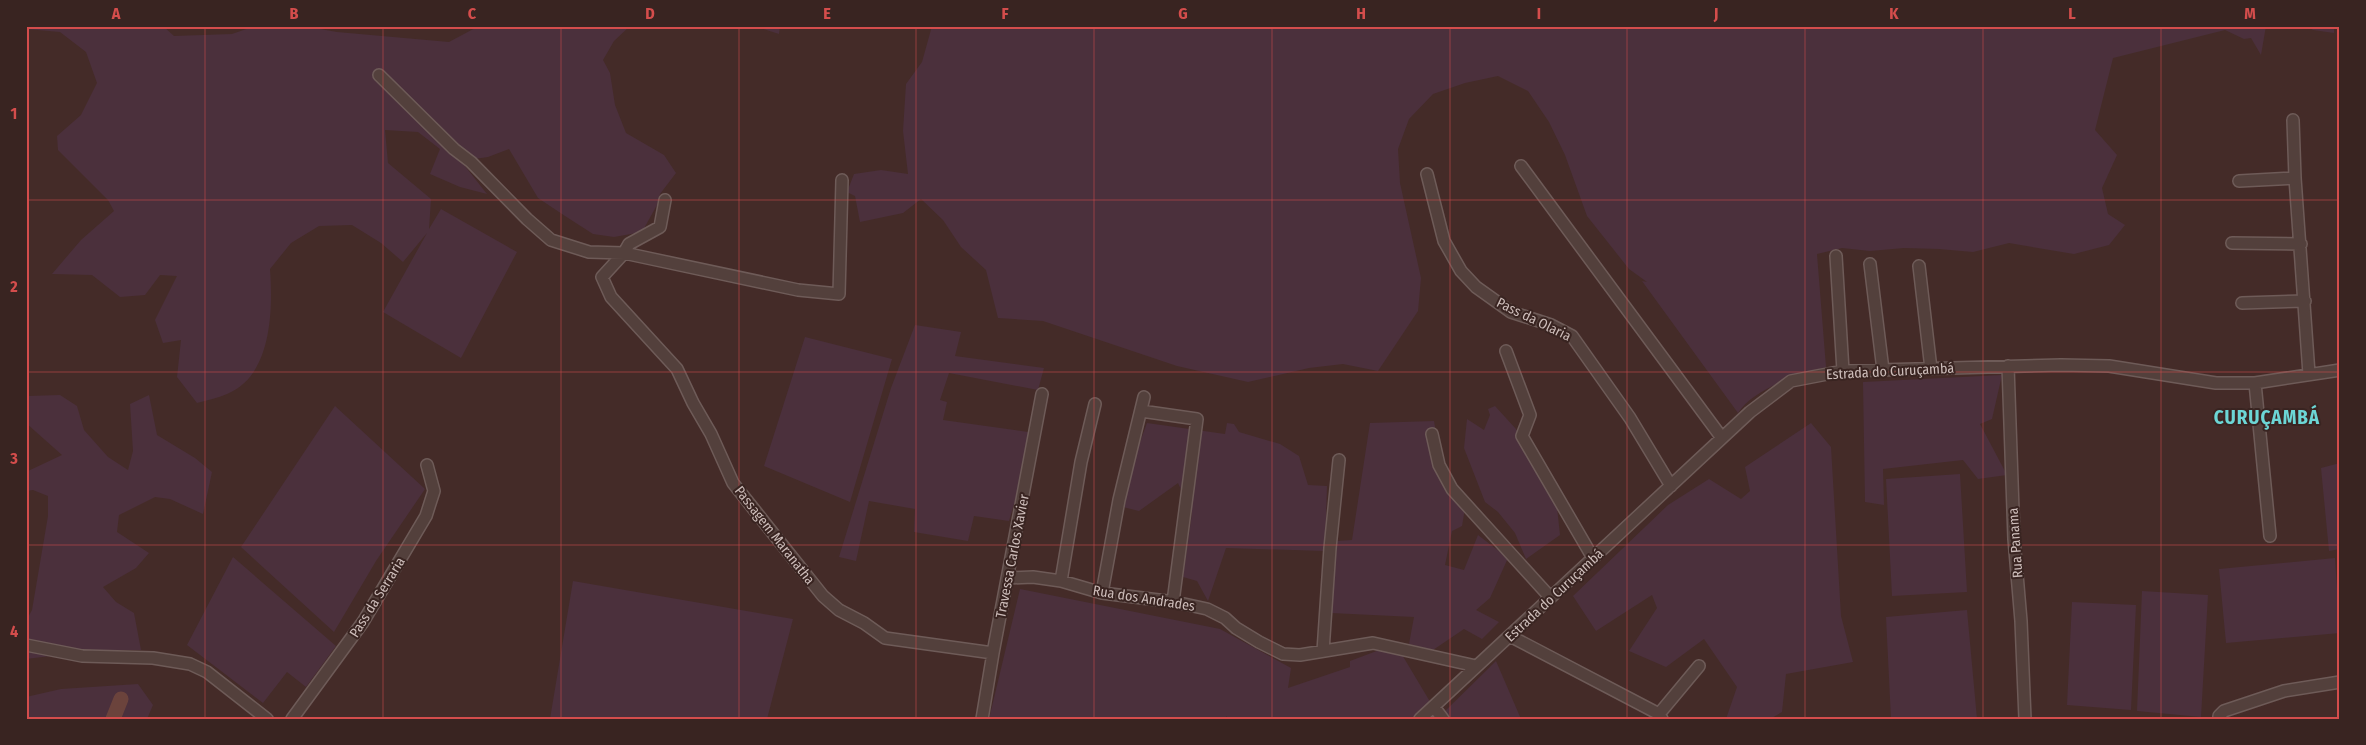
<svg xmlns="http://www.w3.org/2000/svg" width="2366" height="745" font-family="'Fira Sans Condensed',sans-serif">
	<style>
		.green { fill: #4b303c }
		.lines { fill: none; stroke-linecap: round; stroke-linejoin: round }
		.river { stroke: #6b433c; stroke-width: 15 }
		.minor-casing { stroke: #6e5b58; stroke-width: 14 }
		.minor { stroke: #53403c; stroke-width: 11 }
		.grid { fill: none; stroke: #d44d4c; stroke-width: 1; stroke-opacity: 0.55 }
		.labels { text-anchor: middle; stroke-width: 4; stroke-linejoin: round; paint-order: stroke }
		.street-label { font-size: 14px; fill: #cdbdba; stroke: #392421 }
		.district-label { font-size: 19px; font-weight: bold; letter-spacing: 1px; fill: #6cd6d5; stroke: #392421 }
		.neatline { fill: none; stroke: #d44d4c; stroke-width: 2 }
		.grid-label { font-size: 16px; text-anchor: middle; font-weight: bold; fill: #d44d4c }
	</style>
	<rect width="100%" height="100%" fill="#442b28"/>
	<path class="green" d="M26 26H163L174 36 232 34 255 26H303L337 32 449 42 479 26H630L614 41 603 60 610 73 615 105 626 133 664 155 676 173 660 194 657 205 642 232 614 237 593 234 565 216 538 198 509 149 488 157 461 161 487 194 460 187 430 174 440 149 418 132 385 130 388 163 431 199 429 229 441 209 517 252 461 358 383 312 427 233 403 262 381 243 352 225 319 226 291 243 270 269C273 310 272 376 227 394 218 398 207 400 197 403L177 377 181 340 163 343 155 320 177 276 160 275 145 295 120 297 92 275 52 274 81 240 114 211 108 200 58 150 57 136 81 115 97 83 86 52 60 32 26 29Z
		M754 26H780L779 34Z
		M932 26H2266L2261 55 2251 38 2244 39 2225 30 2113 58 2095 130 2117 155 2102 188 2108 214 2125 225 2109 245 2074 254 2009 243 1973 252 1939 249 1904 248 1870 251 1842 248 1817 254 1826 367C1799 374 1753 389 1738 413L1642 281 1647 282 1629 269 1587 216 1565 155 1549 122 1528 91 1498 76 1465 83 1433 94 1409 119 1398 149 1400 183 1421 278 1418 311 1378 371 1343 364 1309 368 1248 382 1177 366 1043 321 998 318 986 270 961 247 943 220 921 199 903 213 860 222 855 196 847 192 854 174 881 170 908 174 903 131 906 84 922 62Z
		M2306 26H2334V33L2313 30Z
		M915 325 961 332 955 356 1044 368 1038 390 949 373 940 400 947 402 943 420 1035 433 1009 521 974 516 968 541 914 532 915 509 869 501 856 561 839 557 891 388Z
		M805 337 892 359 850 502 764 466Z
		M2002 375 1992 419 1980 424 2007 475 1978 479 1963 460 1883 469 1884 505 1865 502 1863 382Z
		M60 395 77 406 84 430 108 457 128 470 133 451 130 404 149 395 157 435 195 458 212 472 203 514 170 499 155 497 119 515 117 532 149 553 136 568 103 587 116 602 134 613 141 650H100L26 659V621L32 610 48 516V496L33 490 26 491 28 471 62 455 26 423 28 396Z
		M335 406 425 489 376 561 334 632 241 547Z
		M1495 406 1516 429 1557 507 1560 535 1526 559 1515 533 1498 512 1485 502 1464 448 1467 419 1484 430 1490 415 1488 409Z
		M1434 421 1446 492 1465 508 1462 526 1452 531 1445 565 1464 570 1478 535 1508 558 1490 598 1476 610 1499 622 1482 639 1464 629 1433 650 1409 644 1414 617 1331 613 1337 541 1352 540 1370 423Z
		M1147 423 1225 434 1227 423 1234 424 1239 432 1280 444 1299 456 1308 485 1327 486 1325 551 1226 548 1208 601 1197 581 1183 577 1192 513 1178 483 1139 511 1123 507 1136 453Z
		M1811 423 1831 447 1841 616 1853 662 1786 674 1782 712 1770 719H1726L1737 687 1704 639 1666 667 1629 651 1657 608 1652 595 1596 631 1573 596 1668 505 1709 479 1741 499 1750 491 1745 467Z
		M2340 463V549L2329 551 2321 468Z
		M1960 474 1967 592 1892 596 1886 479Z
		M233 557 336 646 306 687 287 672 263 703 187 645Z
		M2335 558 2340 633 2226 643 2219 569Z
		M573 581 793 619 767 719H550Z
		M1020 589 1220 629 1291 668 1288 688 1350 667V661L1382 649 1401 653 1432 705 1416 719H1228L1226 716V719H989Z
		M2142 591 2208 595 2201 717 2137 711Z
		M2072 602 2136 605 2131 710 2067 705Z
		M1967 610 1977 719H1891L1886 617Z
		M1496 661 1521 719H1437Z
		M138 684 153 705 147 719H26V697L61 689Z"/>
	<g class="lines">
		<path class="river" d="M113 719 121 699"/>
		<g class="minor-casing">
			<path id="minor" d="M379 75 454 149 471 162 527 219 551 240 589 252 624 253 629 244 660 227 665 200
				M2293 120 2295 178 2309 374
				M1521 166 1722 438
				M1427 174 1444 241 1461 271 1476 287 1511 312 1551 325 1572 336 1630 418 1671 486
				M842 180 839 294 798 290 624 253 602 277 611 297 677 369 693 403 711 434 733 483 823 596 839 610 864 623 885 638 993 653
				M2239 181 2295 178
				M2232 243 2301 244
				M1836 256 1843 371
				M1870 264 1883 370
				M1919 266 1931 369
				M2242 303 2305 301
				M1506 351 1530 415 1522 436 1593 558
				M2008 366 2014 539 2021 621 2025 719
				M2255 383 2270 536
				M1141 411 1197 419 1173 602
				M1432 434 1439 465 1452 489 1550 597
				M1007 578 1033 577 1061 581 1102 593 1175 602 1207 609 1225 618 1236 628 1259 642 1283 654 1300 655 1373 643 1476 666
				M1061 581 1081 462 1095 404
				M1102 593 1119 500 1144 397
				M1510 636 1659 714 1662 719
				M26 645 82 656 153 658 190 664 207 672 267 719
				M1323 651 1330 548 1339 460
				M1434 707 1443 719
				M1659 714 1699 666
				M292 719 363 622 426 516 434 491 427 465
				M982 719 993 653 1042 394
				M1420 719 1750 412 1791 381 1843 371 2061 365 2109 366 2216 383H2255L2340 370
				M2219 719V716L2224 711 2284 691 2340 682"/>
		</g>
		<use href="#minor" class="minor"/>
	</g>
	<path class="grid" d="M205 26V719M383 26V719M561 26V719M739 26V719M916 26V719M1094 26V719M1272 26V719M1450 26V719M1627 26V719M1805 26V719M1983 26V719M2161 26V719M26 200H2340M26 372H2340M26 545H2340"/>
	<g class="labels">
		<g class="street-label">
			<text transform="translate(1534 319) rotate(26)" y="5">Pass da Olaria</text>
			<text transform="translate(1890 371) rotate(-3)" y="5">Estrada do Curuçambá</text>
			<text transform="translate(775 535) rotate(52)" y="5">Passagem Maranatha</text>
			<text transform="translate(2015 543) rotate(-94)" y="5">Rua Panama</text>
			<text transform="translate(1012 556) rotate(-79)" y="5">Travessa Carlos Xavier</text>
			<text transform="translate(1554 595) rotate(-43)" y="5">Estrada do Curuçambá</text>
			<text transform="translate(377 597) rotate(-58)" y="5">Pass da Serraria</text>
			<text transform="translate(1144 598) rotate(9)" y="5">Rua dos Andrades</text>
		</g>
		<g class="district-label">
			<text x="2267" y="424">CURUÇAMBÁ</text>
		</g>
	</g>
	<rect width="2366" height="745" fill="none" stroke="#392421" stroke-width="55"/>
	<rect x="28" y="28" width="2310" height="690" class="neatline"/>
	<g class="grid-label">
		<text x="116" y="19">A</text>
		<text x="294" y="19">B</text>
		<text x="472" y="19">C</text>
		<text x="650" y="19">D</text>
		<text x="827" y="19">E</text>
		<text x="1005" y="19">F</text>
		<text x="1183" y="19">G</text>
		<text x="1361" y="19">H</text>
		<text x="1539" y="19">I</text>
		<text x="1716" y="19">J</text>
		<text x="1894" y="19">K</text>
		<text x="2072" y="19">L</text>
		<text x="2250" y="19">M</text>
		<text x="14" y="119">1</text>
		<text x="14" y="292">2</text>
		<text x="14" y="464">3</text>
		<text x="14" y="637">4</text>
	</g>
</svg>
